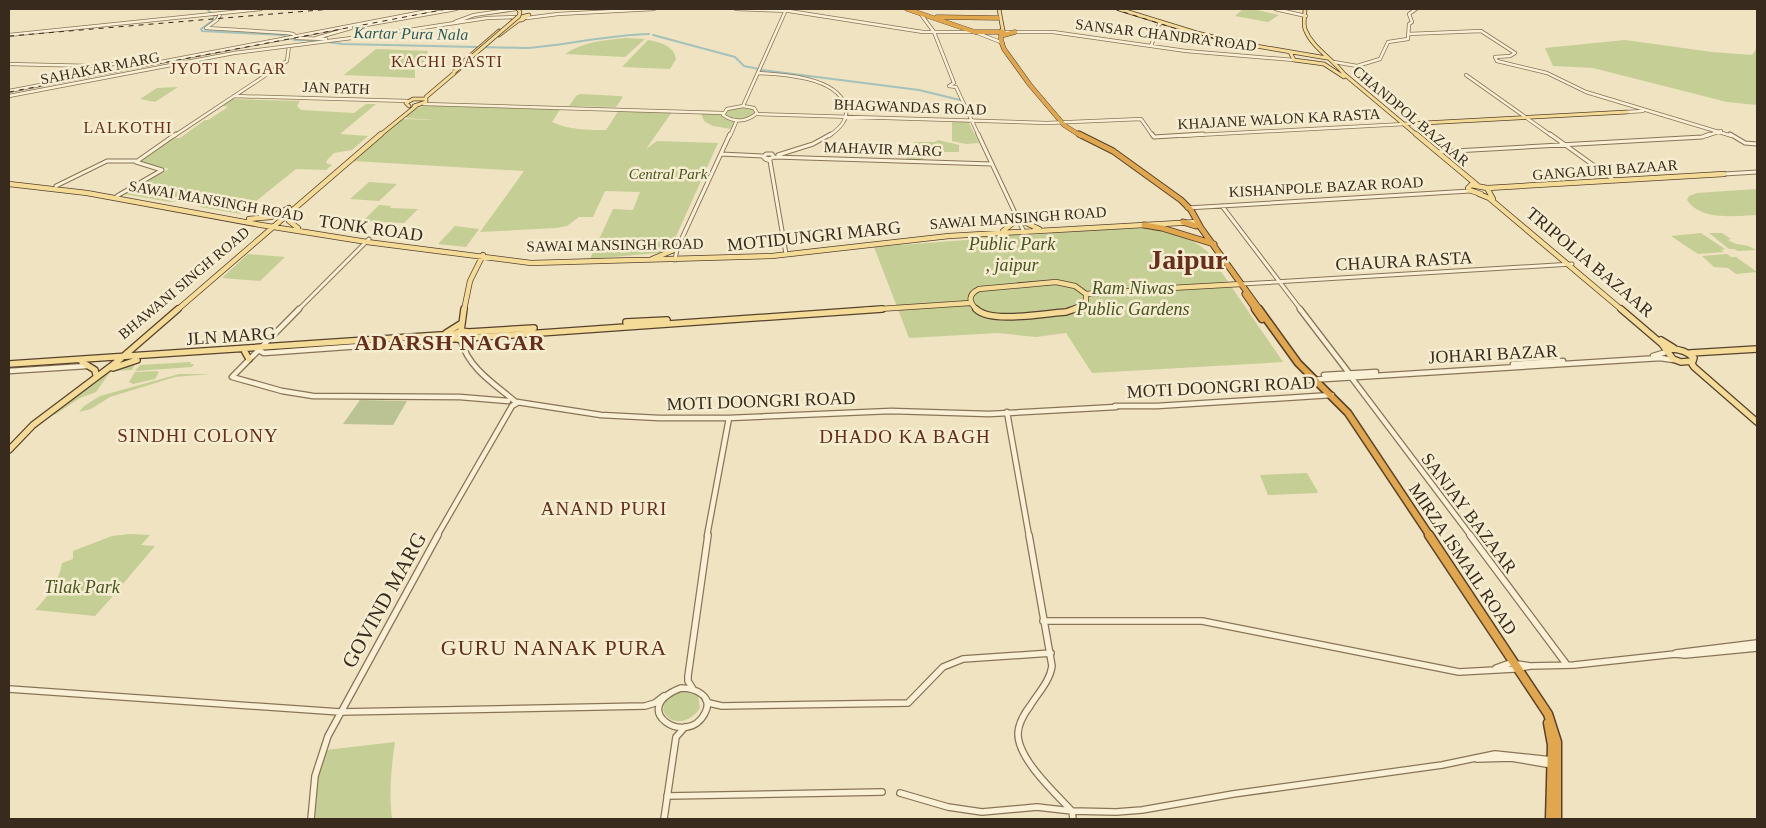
<svg xmlns="http://www.w3.org/2000/svg" width="1766" height="828" font-family="Georgia,serif">
	<style>
		.green { fill: #c5ce95 }
		.cemetery { fill: #bbc294 }
		.lines { fill: none; stroke-linecap: round; stroke-linejoin: round }
		.canal { stroke: #a4c1ba; stroke-width: 2 }
		.minor-far3-casing { stroke: #897458; stroke-width: 4 }
		.minor-far2-casing { stroke: #897458; stroke-width: 5 }
		.minor-far1-casing { stroke: #897458; stroke-width: 7 }
		.minor-casing { stroke: #897458; stroke-width: 8 }
		.major-far2-casing { stroke: #57422d; stroke-width: 4.5 }
		.major-far1-casing { stroke: #57422d; stroke-width: 6 }
		.major-casing { stroke: #57422d; stroke-width: 8 }
		.highway-far3-casing { stroke: #57422d; stroke-width: 5 }
		.highway-far2-casing { stroke: #57422d; stroke-width: 7 }
		.highway-far1-casing { stroke: #57422d; stroke-width: 9 }
		.highway-casing { stroke: #57422d; stroke-width: 11 }
		.minor-far3 { stroke: #faf0d5; stroke-width: 2.5 }
		.minor-far2 { stroke: #faf0d5; stroke-width: 3 }
		.minor-far1 { stroke: #faf0d5; stroke-width: 4.5 }
		.minor { stroke: #faf0d5; stroke-width: 5.5 }
		.major-far2 { stroke: #f4db97; stroke-width: 3 }
		.major-far1 { stroke: #f4db97; stroke-width: 4.5 }
		.major { stroke: #f4db97; stroke-width: 5.5 }
		.highway-far3 { stroke: #e1a74f; stroke-width: 4 }
		.highway-far2 { stroke: #e1a74f; stroke-width: 5 }
		.highway-far1 { stroke: #e1a74f; stroke-width: 6 }
		.highway { stroke: #e1a74f; stroke-width: 8 }
		.rail { stroke: #382b1d; stroke-width: 1; stroke-dasharray: 5 5; stroke-linecap: butt }
		.major-bridge-casing { stroke: #57422d; stroke-width: 4.5; stroke-linecap: butt }
		.major-bridge { stroke: #f4db97; stroke-width: 3 }
		.labels { text-anchor: middle; stroke-width: 5; stroke-linejoin: round; paint-order: stroke }
		.far-street-label { font-size: 15px; fill: #382b1d; stroke: #f6edd1 }
		.far-park-label { font-size: 15px; font-style: italic; fill: #475523; stroke: #f6edd1 }
		.far-water-label { font-size: 16px; font-style: italic; fill: #2c5958; stroke: #f6edd1 }
		.far-neighbourhood-label { font-size: 16px; letter-spacing: 1px; fill: #662e1b; stroke: #f6edd1 }
		.street-label { font-size: 18px; fill: #382b1d; stroke: #f6edd1 }
		.park-label { font-size: 18px; font-style: italic; fill: #475523; stroke: #f6edd1 }
		.neighbourhood-label { font-size: 19px; letter-spacing: 1px; fill: #662e1b; stroke: #f6edd1 }
		.near-street-label { font-size: 21px; fill: #382b1d; stroke: #f6edd1 }
		.district-label { font-size: 22px; font-weight: bold; letter-spacing: 1px; fill: #662e1b; stroke: #f6edd1 }
		.near-neighbourhood-label { font-size: 22px; letter-spacing: 1px; fill: #662e1b; stroke: #f6edd1 }
		.town-label { font-size: 28px; font-weight: bold; fill: #662e1b; stroke: #f6edd1 }
	</style>
	<rect width="100%" height="100%" fill="#efe3c1"/>
	<path class="green" d="M1243 9H1252L1279 15 1268 22 1235 16Z
		M626 38 645 39 625 57 565 54C582 42 605 40 626 38Z
		M648 40C660 42 674 46 676 59L670 69 622 67Z
		M1625 40 1712 52 1752 55 1757 48V105L1727 102 1593 68 1553 66 1545 48Z
		M376 49 428 51 425 62 415 64V78L344 75Z
		M178 87 155 102 140 99 157 88Z
		M580 94 620 96 623 97 616 107 569 106 576 96Z
		M232 99 300 101 297 106 301 110 354 113 366 104H376L340 134 368 136 352 150 334 153 327 160 326 163 332 165 326 170 296 169 240 214 200 207 203 204 199 201 183 200 170 202 124 194 169 169 141 162V159L174 138H180L205 120H208L228 107 223 106Z
		M431 104 561 108 552 122C570 130 587 130 606 130L619 110 672 112 646 149 657 141 718 143 669 252 590 259 613 209 633 210 640 192 605 191 593 217H579L567 226 556 228 480 232 524 171 353 161 400 120 406 119 434 120 407 118 406 116 414 109Z
		M742 107 753 109 755 114C745 119 734 123 725 115L729 109Z
		M701 113 720 114 725 118 735 121 731 129 713 126 704 121Z
		M952 120 968 121 979 143 966 144 952 141Z
		M938 140 959 145V152H927L936 153V155L924 154 923 160H907V152H914V142H935Z
		M369 182 397 184 379 201 350 199Z
		M1757 189V215C1736 216 1701 221 1687 200L1689 196 1697 193Z
		M379 205 391 206 390 208 418 209 404 223 363 221Z
		M455 226 479 229 466 247 438 244Z
		M1141 226C1165 231 1188 235 1207 251L1283 362 1092 373 1066 333 1036 337 998 333 909 338 874 247 979 239 978 236 1029 233 1030 235Z
		M1701 233 1725 249 1721 250 1724 252 1698 254 1671 236Z
		M1709 233H1722L1731 239 1728 240C1738 247 1744 242 1756 250L1738 251 1734 249H1729Z
		M248 254 285 257 260 281 222 278Z
		M1727 254 1731 257H1736L1757 272 1736 274 1728 268 1714 267 1702 256Z
		M191 362 190 364H194L192 367 135 371 140 365Z
		M135 364 132 370 111 371 96 392 80 398 56 414 51 416 104 374 113 369Z
		M157 371 159 372 155 379 133 384 129 382 135 372Z
		M179 374H210L175 377 110 397 91 409 79 412 84 406 100 396Z
		M1307 473 1318 492 1317 493 1268 495 1260 475Z
		M130 534 150 535 141 545 155 546 122 585 117 584 106 596H113L95 616 35 610C48 596 59 582 62 563L73 559V551L112 536Z
		M679 691H686L698 696 700 708C692 722 670 728 663 710L666 698Z
		M395 742C391 768 389 793 392 819H315L319 762 326 750Z"/>
	<path class="cemetery" d="M360 400 407 401 393 425 343 424Z"/>
	<g class="lines">
		<path class="canal" d="M207 9 214 16 212 21 201 29 202 31 282 35 295 40H315L342 44 526 48C567 45 607 35 649 34
			M653 35 735 57 744 66 759 69
			M762 70 919 90 960 100"/>
		<g class="minor-far3-casing">
			<path id="minor-far3" d="M736 9 789 11 923 32H975L1003 43
				M1275 9 1306 16
				M221 13 217 20 206 28 287 33 293 34 297 38 326 39
				M920 13 934 32 954 83
				M527 18 558 14 654 9
				M455 22 474 15 516 9
				M366 25 456 9
				M1004 32H1053L1186 51 1294 60
				M1408 34 1481 31 1515 53 1510 56 1495 57 1497 61 1547 73 1586 92 1732 136
				M9 35 261 9
				M316 38 351 28
				M1151 46 1159 24 1162 23
				M1334 62 1357 66 1380 59 1388 42 1408 39 1409 24 1412 22 1409 14 1416 9
				M9 64 93 66 124 63 134 66
				M758 73C782 74 836 77 845 105 850 119 840 128 829 136
				M1466 75 1552 136
				M954 83 949 86 956 87
				M956 87 979 136
				M9 91 438 9
				M9 96 234 53 383 34 487 18 515 17
				M234 96 408 101
				M424 104 723 113
				M743 106 785 12
				M743 106 754 108 757 113C747 122 734 123 723 115L727 109Z
				M1627 112 1643 111
				M757 114 1047 123 1141 119 1153 136
				M174 136 287 61 289 46
				M730 136 737 120
				M1179 136 1405 124
				M1706 136 1721 131"/>
		</g>
		<g class="minor-far2-casing">
			<path id="minor-far2" d="M978 134 1024 232
				M1152 134 1154 137 1203 134
				M1550 134 1614 180
				M1730 134 1745 143 1757 144
				M1437 152 1702 137 1710 134
				M721 154 763 156
				M766 154H772L774 157 769 159 763 157Z
				M778 155 813 144 831 134
				M774 157 992 164
				M765 159 770 161 786 254
				M1724 174 1757 172
				M56 186 107 161H136
				M117 196 162 170 136 162 176 134
				M1222 206 1301 310
				M1187 208 1470 191
				M675 260 677 249 730 134
				M1242 284 1572 264
				M298 310 369 239"/>
		</g>
		<g class="minor-far1-casing">
			<path id="minor-far1" d="M299 309 232 377 282 391 313 396 460 397 508 401
				M1300 309 1349 373
				M260 351 264 353 443 340
				M1653 356 1666 352
				M1513 364 1563 361
				M9 371 87 366
				M1324 375 1376 372
				M1351 377 1471 536
				M1309 380 1660 358 1674 360
				M517 402 601 415 659 418H729L891 411 989 414 1116 407
				M1115 406H1157L1332 395
				M1007 412 1029 536
				M437 536 512 406 517 403C496 385 469 369 461 341
				M707 536 729 418"/>
		</g>
		<g class="minor-casing">
			<path id="minor" d="M1029 535 1052 666C1050 681 1038 693 1030 706 1024 714 1018 724 1018 734 1018 759 1055 793 1072 811L1073 819
				M1470 535 1567 665
				M1043 621H1202L1459 672 1514 669 1530 666
				M1676 653 1757 643
				M1496 668 1510 663 1530 666 1574 665 1675 654 1685 655 1757 648
				M681 688C695 688 714 696 705 713 687 749 626 709 681 688Z
				M9 689 340 712 645 706 655 703 664 696
				M693 689 688 681V676L708 535
				M706 700 709 703 722 706 908 703 943 667 963 659 1051 653
				M1477 759 1511 758 1552 765
				M900 793 948 807 982 812 1037 807 1072 811 1116 812 1142 810 1233 794 1442 765 1495 754 1552 760
				M667 796 882 792
				M311 819 315 776 328 736 438 535
				M664 819 676 737 685 727"/>
		</g>
		<g class="major-far2-casing">
			<path id="major-far2" d="M999 9 1003 31
				M1119 9 1197 33 1250 45 1327 58
				M1305 9C1305 15 1303 24 1305 29 1312 48 1332 58 1344 74L1418 136
				M529 15 522 20 513 19Z
				M499 35 519 20
				M1290 52 1294 60 1324 64 1344 77
				M455 69 499 31
				M409 106 406 103 413 99H425
				M414 106 426 102V97L459 69
				M1405 124 1627 112
				M379 136 416 106"/>
		</g>
		<g class="major-far1-casing">
			<path id="major-far1" d="M1416 134 1477 185
				M9 184 87 193 261 225 367 242 531 263 772 256 949 236 1197 222
				M1471 185 1487 188 1493 199
				M1471 185 1468 188 1469 190 1481 194
				M1488 188 1724 174
				M1479 194 1489 198 1622 310
				M292 213 289 221 298 228
				M249 219 271 217 289 208
				M1003 231 1018 219 1039 229
				M652 259 674 250
				M1146 287 1154 290 1150 293 1143 290Z
				M1153 289 1242 284
				M1086 294 1143 290
				M177 310 381 134
				M464 310 470 281 483 255
				M864 310 970 303
				M977 310C969 302 967 295 979 289L1056 282 1075 286 1086 294V303L1071 310"/>
		</g>
		<g class="major-casing">
			<path id="major" d="M976 309C991 324 1046 313 1066 312L1075 309
				M1621 309 1662 344 1673 359 1681 362 1693 361
				M626 322 667 320
				M461 331 464 309
				M461 331 469 332 470 337 462 340 453 338 455 334Z
				M469 332 534 328
				M446 333 462 323
				M468 338 882 309
				M441 339H454
				M1661 340 1674 348
				M1670 349C1680 349 1687 351 1694 358L1692 364 1694 367 1757 422
				M245 352 249 359
				M1690 353 1757 349
				M82 362 95 370 96 375
				M9 364 455 334
				M113 368 137 360
				M9 450 33 425 118 361 178 309"/>
		</g>
		<g class="highway-far3-casing">
			<path id="highway-far3" d="M907 9 975 32H1004
				M937 17 998 18
				M1001 31V41L1004 49 1030 85 1064 125 1081 136
				M1004 35 1015 32"/>
		</g>
		<g class="highway-far2-casing">
			<path id="highway-far2" d="M1079 134 1113 151 1181 200 1191 210 1201 228 1260 310
				M1183 222 1196 226
				M1144 225 1162 228 1214 244
				M1245 294 1256 310"/>
		</g>
		<g class="highway-far1-casing">
			<path id="highway-far1" d="M1255 309 1262 319
				M1259 309 1298 363 1348 413 1430 536"/>
		</g>
		<g class="highway-casing">
			<path id="highway" d="M1429 535 1548 714 1557 742V819
				M1548 723 1552 745 1550 819"/>
		</g>
		<use href="#minor-far3" class="minor-far3"/>
		<use href="#minor-far2" class="minor-far2"/>
		<use href="#minor-far1" class="minor-far1"/>
		<use href="#minor" class="minor"/>
		<use href="#major-far2" class="major-far2"/>
		<use href="#major-far1" class="major-far1"/>
		<use href="#major" class="major"/>
		<use href="#highway-far3" class="highway-far3"/>
		<use href="#highway-far2" class="highway-far2"/>
		<use href="#highway-far1" class="highway-far1"/>
		<use href="#highway" class="highway"/>
		<path class="rail" d="M1114 9 1183 31 1235 43
			M9 36 332 9
			M9 92 447 9"/>
		<g class="major-bridge-casing">
			<path id="major-bridge" d="M454 72 519 16 520 12 518 9"/>
		</g>
		<use href="#major-bridge" class="major-bridge"/>
	</g>
	<g class="labels">
		<g class="far-street-label">
			<text transform="translate(1166 35) rotate(7)" y="5">SANSAR CHANDRA ROAD</text>
			<text transform="translate(100 68) rotate(-11)" y="5">SAHAKAR MARG</text>
			<text transform="translate(336 88) rotate(2)" y="5">JAN PATH</text>
			<text transform="translate(910 107) rotate(2)" y="5">BHAGWANDAS ROAD</text>
			<text transform="translate(1411 116) rotate(40)" y="5">CHANDPOL BAZAAR</text>
			<text transform="translate(1279 119) rotate(-3)" y="5">KHAJANE WALON KA RASTA</text>
			<text transform="translate(883 149) rotate(2)" y="5">MAHAVIR MARG</text>
			<text transform="translate(1605 170) rotate(-4)" y="5">GANGAURI BAZAAR</text>
			<text transform="translate(1326 187) rotate(-3)" y="5">KISHANPOLE BAZAR ROAD</text>
			<text transform="translate(216 201) rotate(10)" y="5">SAWAI MANSINGH ROAD</text>
			<text transform="translate(1018 218) rotate(-4)" y="5">SAWAI MANSINGH ROAD</text>
			<text transform="translate(615 245) rotate(-1)" y="5">SAWAI MANSINGH ROAD</text>
			<text transform="translate(184 283) rotate(-40)" y="5">BHAWANI SINGH ROAD</text>
		</g>
		<g class="far-park-label">
			<text x="668" y="179">Central Park</text>
		</g>
		<g class="far-water-label">
			<text transform="translate(411 33) rotate(1)" y="6">Kartar Pura Nala</text>
		</g>
		<g class="far-neighbourhood-label">
			<text x="447" y="67">KACHI BASTI</text>
			<text x="228" y="74">JYOTI NAGAR</text>
			<text x="128" y="133">LALKOTHI</text>
		</g>
		<g class="street-label">
			<text transform="translate(371 228) rotate(8)" y="6">TONK ROAD</text>
			<text transform="translate(814 236) rotate(-6)" y="6">MOTIDUNGRI MARG</text>
			<text transform="translate(1404 261) rotate(-3)" y="6">CHAURA RASTA</text>
			<text transform="translate(1590 262) rotate(40)" y="6">TRIPOLIA BAZAAR</text>
			<text transform="translate(231 336) rotate(-4)" y="6">JLN MARG</text>
			<text transform="translate(1493 354) rotate(-3)" y="6">JOHARI BAZAR</text>
			<text transform="translate(1221 387) rotate(-3)" y="6">MOTI DOONGRI ROAD</text>
			<text transform="translate(761 401) rotate(-2)" y="6">MOTI DOONGRI ROAD</text>
			<text transform="translate(1469 513) rotate(53)" y="6">SANJAY BAZAAR</text>
			<text transform="translate(1463 559) rotate(56)" y="6">MIRZA ISMAIL ROAD</text>
		</g>
		<g class="park-label">
			<text x="1012" y="250">Public Park<tspan x="1012" dy="21">, jaipur</tspan></text>
			<text x="1133" y="294">Ram Niwas<tspan x="1133" dy="21">Public Gardens</tspan></text>
			<text x="82" y="593">Tilak Park</text>
		</g>
		<g class="neighbourhood-label">
			<text x="198" y="442">SINDHI COLONY</text>
			<text x="905" y="443">DHADO KA BAGH</text>
			<text x="604" y="515">ANAND PURI</text>
		</g>
		<g class="near-street-label">
			<text transform="translate(384 600) rotate(-61)" y="7">GOVIND MARG</text>
		</g>
		<g class="district-label">
			<text x="450" y="350">ADARSH NAGAR</text>
		</g>
		<g class="near-neighbourhood-label">
			<text x="554" y="655">GURU NANAK PURA</text>
		</g>
		<g class="town-label">
			<text x="1188" y="269">Jaipur</text>
		</g>
	</g>
	<rect width="1766" height="828" fill="none" stroke="#382b1d" stroke-width="20"/>
</svg>
